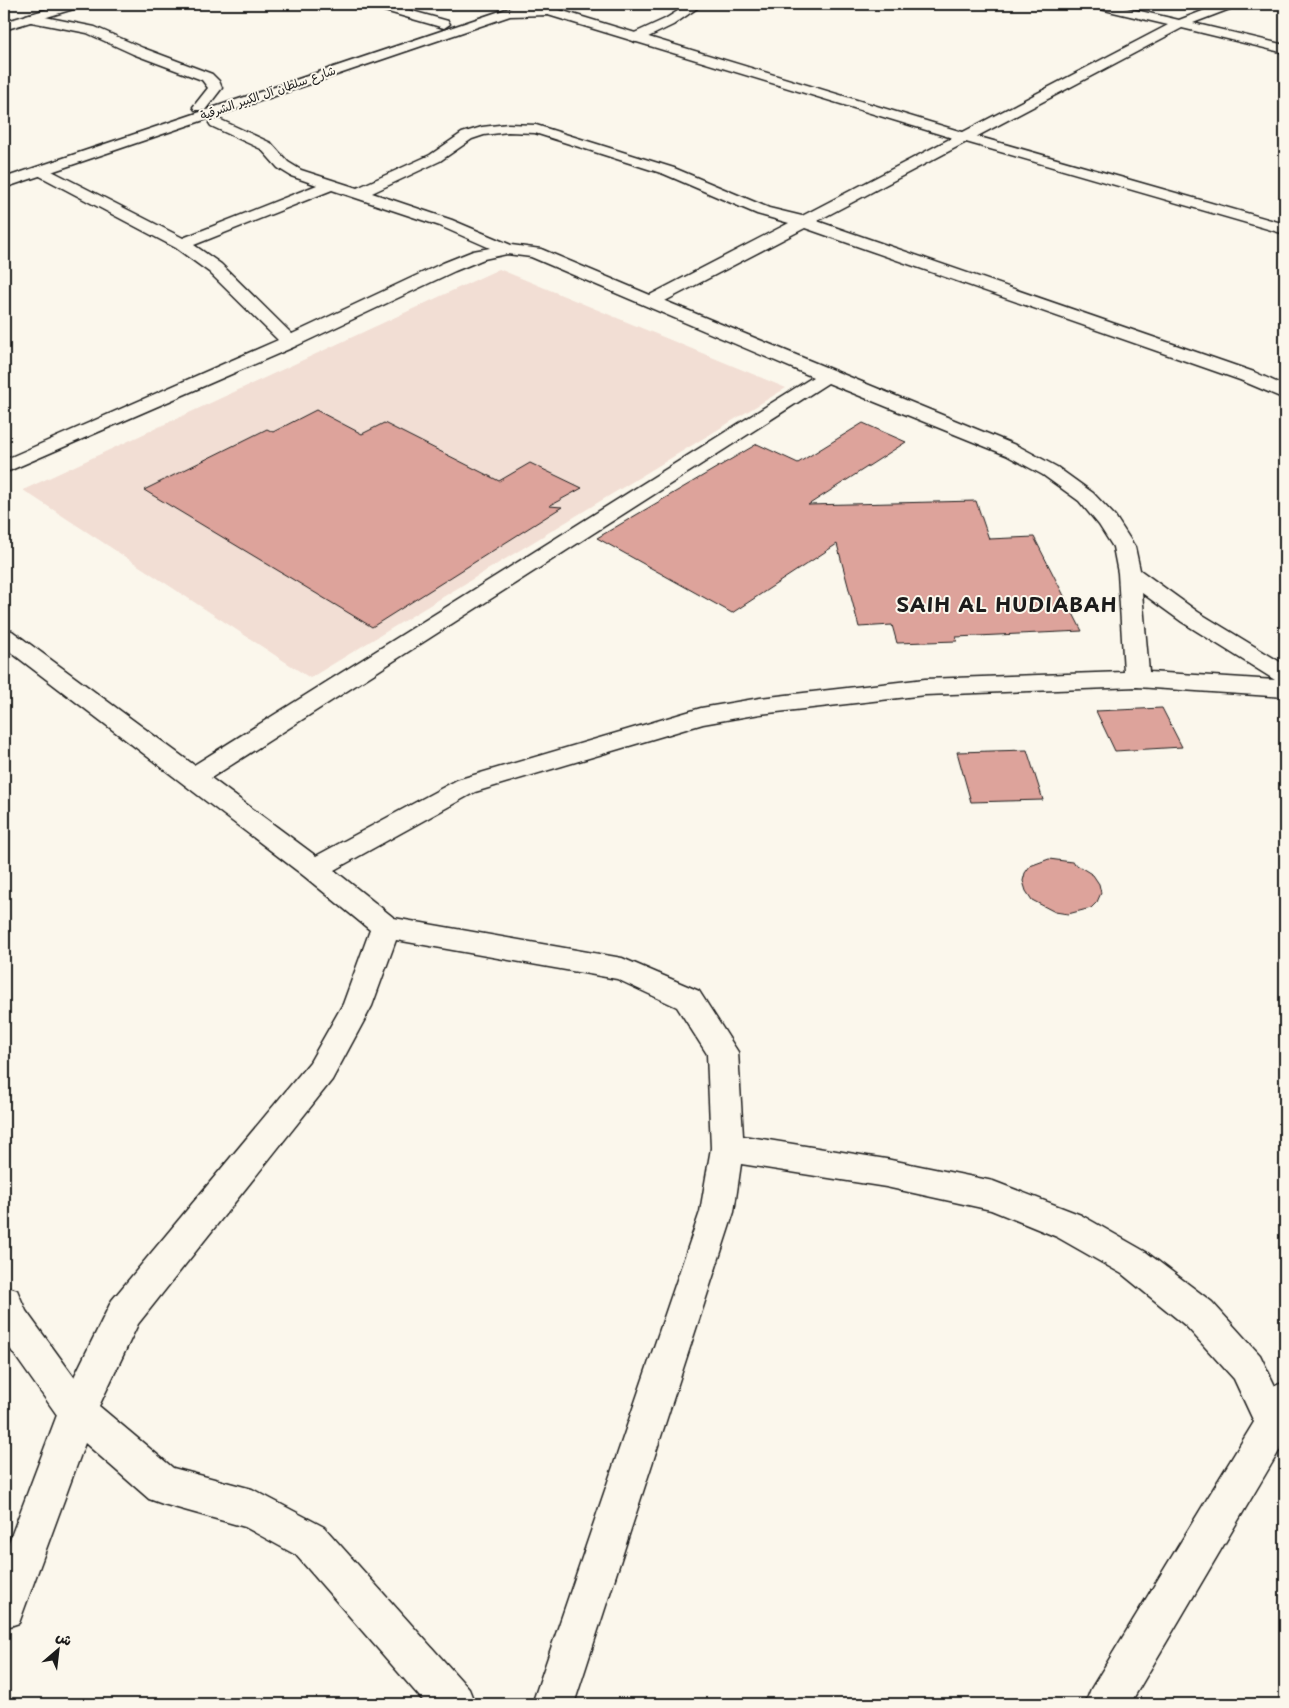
<svg xmlns="http://www.w3.org/2000/svg" width="1289" height="1708" font-family="'Playpen Sans','Playpen Sans Arabic',sans-serif">
	<style>
		.built { fill: #f2ded4 }
		.building { fill: #dda39b; stroke: #1c1c1c }
		.lines { fill: none; stroke-linecap: round; stroke-linejoin: round }
		.street-casing { stroke: #1c1c1c; stroke-width: 3 }
		.secondary-casing { stroke: #1c1c1c; stroke-width: 3 }
		.street { fill: #fbf7ec; fill-rule: evenodd }
		.secondary { fill: #fbf7ec; fill-rule: evenodd }
		.labels { text-anchor: middle; stroke-width: 4; stroke-linejoin: round; paint-order: stroke }
		.far-street-label { font-size: 12px; fill: #1c1c1c; stroke: #fbf7ec }
		.district-label { font-size: 20px; font-weight: bold; letter-spacing: 1px; fill: #1c1c1c; stroke: #fbf7ec }
	</style>
	<rect width="100%" height="100%" fill="#fbf7ec"/>
	<filter id="ink" filterUnits="userSpaceOnUse"><feTurbulence type="fractalNoise" baseFrequency=".02" numOctaves="2"/><feDisplacementMap in="SourceGraphic" scale="10" xChannelSelector="R" yChannelSelector="G"/><feConvolveMatrix kernelMatrix="1 2 1 2 8 2 1 2 1" color-interpolation-filters="sRGB"/></filter>
	<g filter="url(#ink)">
		<path class="built" d="M499 269 786 388 310 678 23 490Z"/>
		<path class="building" d="M316 410 362 434 384 423 499 481 530 463 582 488 549 506 562 507 372 627 144 490 267 429 273 432Z
			M863 423 906 442 808 505 976 501 989 539 1034 537 1082 631 956 637 957 641 897 643 892 625 859 627 837 544 732 613 597 538 757 444 798 463Z
			M1162 708 1182 747 1115 751 1096 711Z
			M1027 750 1043 800 971 802 957 752Z
			M1049 859 1072 862 1093 875 1099 884 1101 893 1097 902 1091 908 1068 914 1055 912 1032 900 1026 891 1023 881 1025 873 1030 866Z"/>
		<g class="lines">
			<g class="street-casing">
				<path id="street" d="M369 4H387L448 21 450 24 444 28 371 7Z
					M689 4H703L673 25 640 41 635 42 629 38 630 35 665 19Z
					M1090 4H1110L1179 20 1221 4H1237L1235 7 1193 23 1285 45V53L1182 28 817 221 1254 372 1285 386V399L1240 380 805 228 665 301 1020 447 1057 467 1093 493 1115 516 1135 547 1140 570 1198 612 1285 665V697L1137 687 925 695 760 714 703 724 475 792 334 870 394 918 622 958 699 991 738 1052 743 1136 886 1159 993 1181 1081 1215 1146 1252 1212 1302 1260 1355 1275 1386 1285 1382V1441L1130 1704H1085L1091 1689 1254 1422 1234 1379 1186 1326 1122 1274 1057 1237 991 1210 886 1187 741 1164 734 1212 574 1704H532L700 1212 711 1148 707 1054 677 1007 617 979 396 940 372 1006 332 1080 138 1324 99 1406 173 1468 252 1489 324 1527 469 1689 475 1704H426L296 1555 245 1527 163 1504 149 1499 85 1443 19 1623 4 1628V1555L57 1415 4 1340V1286L17 1290 26 1311 74 1377 112 1300 310 1062 343 1004 370 930 304 876 4 647V629L12 631 194 765 813 377 531 257 507 254 484 259 455 271 296 346 4 473V460L278 340 209 272 176 248 36 174 33 171 36 168H46L183 238 317 185 291 176 278 168 261 149 211 126 209 123 211 120H221L271 143 288 162 301 170 357 188 430 155 462 133 482 127 508 124 536 125 674 168 769 208 802 216 1168 25 1092 7ZM508 132 535 133 664 174 757 214 789 223 650 295 541 249 511 245 452 220 372 193 440 161 472 139 484 135ZM332 190 440 226 490 248 473 251 443 263 292 334 221 264 194 245ZM828 383 1006 455 1043 475 1079 501 1099 525 1113 547 1118 573 1124 672 925 679 760 698 701 708 457 780 316 856 211 778ZM1142 593 1182 622 1275 680 1149 672Z
					M30 14 95 27 143 48 212 74 219 81 222 88 205 110H195L193 107 208 88 202 80 133 54 87 33 26 21 24 18 26 15Z"/>
			</g>
			<g class="secondary-casing">
				<path id="secondary" d="M64 4H82L80 7 4 30V22Z
					M521 4H531V8H553L969 134 1285 224V234L959 140 548 15 510 16 4 188V178Z"/>
			</g>
			<use href="#street" class="street"/>
			<use href="#secondary" class="secondary"/>
		</g>
	</g>
	<g class="labels">
		<g class="far-street-label">
			<text transform="translate(268 93) rotate(-19)" y="4">شارع سلطان آل الكبير الشرقية</text>
		</g>
		<g class="district-label">
			<text x="1007" y="612">SAIH AL HUDIABAH</text>
		</g>
	</g>
	<rect width="1289" height="1708" fill="none" stroke="#fbf7ec" stroke-width="20"/>
	<rect x="10" y="10" width="1269" height="1688" fill="none" stroke="#1c1c1c" stroke-width="2" filter="url(#ink)"/>
	<g transform="translate(58 1650) rotate(28)" stroke="#fbf7ec" stroke-width="4" paint-order="stroke">
	<path d="M0-4L9 19L0 12L-9 19Z" fill="#1c1c1c"/>
	<text y="-8" font-size="14" font-weight="bold" text-anchor="middle" fill="#1c1c1c">ش</text>
	</g>
</svg>
